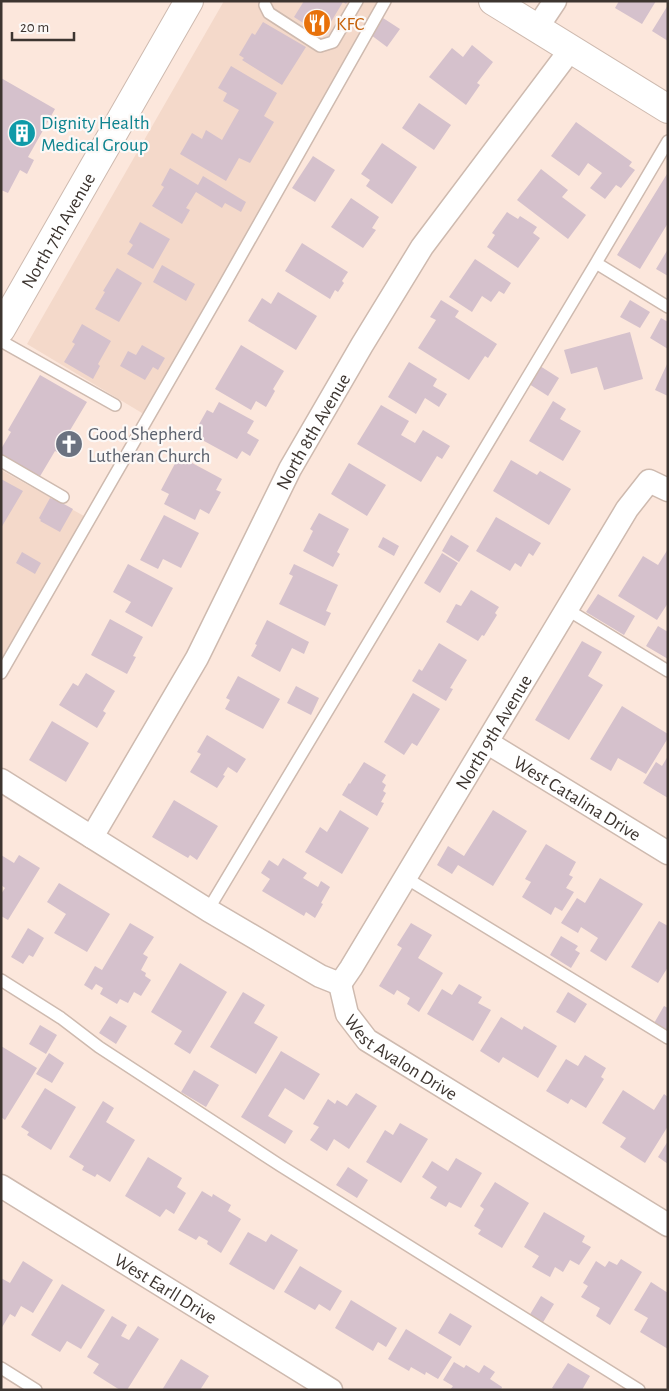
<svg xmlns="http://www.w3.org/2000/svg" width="669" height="1391" font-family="'Alegreya Sans',sans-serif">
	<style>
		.built { fill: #f4d9ca }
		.building { fill: #d5c1cc }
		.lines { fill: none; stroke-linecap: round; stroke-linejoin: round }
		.lane-casing { stroke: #cebaaf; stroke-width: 14 }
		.street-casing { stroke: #cebaaf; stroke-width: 25 }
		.secondary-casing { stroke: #cebaaf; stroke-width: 30 }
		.lane { stroke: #fff; stroke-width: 11 }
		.street { stroke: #fff; stroke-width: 22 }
		.secondary { stroke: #fff; stroke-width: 28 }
		.labels { text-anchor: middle; stroke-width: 4.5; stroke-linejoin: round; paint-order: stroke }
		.food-label { font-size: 19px; fill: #c56008; stroke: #fcf8f6; text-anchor: start }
		.culture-label { font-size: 19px; fill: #0d838f; stroke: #fcf8f6; text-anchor: start }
		.street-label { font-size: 19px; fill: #3d3530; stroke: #fcf8f6 }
		.worship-label { font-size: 19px; fill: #5b616d; stroke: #fcf8f6; text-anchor: start }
	</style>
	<rect width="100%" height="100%" fill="#fce7dc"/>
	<path class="built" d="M224 1H389L152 419 27 344Z
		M1 470 93 521 1 680Z"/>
	<path class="building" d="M304 1H348L346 4 343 2 326 30 324 28 320 34 294 17Z
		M619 1H656L642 24 615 8Z
		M668 5V41L652 31Z
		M383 18 400 29 387 47 371 35Z
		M263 22 306 47 282 85 242 60 244 58 239 55 252 33 255 35Z
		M472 45 493 62 477 83 480 85 466 105 429 77 452 48 463 57Z
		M231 66 277 93 264 116 274 122 250 163 239 158 226 181 180 154 192 133 202 139 206 130 222 140 239 110 223 101 227 93 218 88Z
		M1 78 55 109 28 157 34 160 27 174 20 170 8 193 1 190Z
		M419 103 451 125 434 150 402 128Z
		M576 122 632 162 629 166 635 170 621 188 616 185 605 199 590 188 602 173 588 163 579 176 551 156Z
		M382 143 417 167 392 204 366 186 370 180 361 174Z
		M313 156 335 170 315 202 292 188Z
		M170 168 198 185 203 176 246 202 241 212 225 203 222 208 196 192 186 208 190 210 182 224 152 206 164 187 161 185Z
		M541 169 568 190 562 197 586 215 568 239 517 200Z
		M667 174 668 223 640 269 617 255Z
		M351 198 379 217 372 228 376 230 363 248 331 227Z
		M507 212 518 219 520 216 537 227 533 233 540 238 518 268 487 247 495 235 492 233Z
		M140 222 170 239 153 269 127 254 133 245 129 242Z
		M302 243 348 272 342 281 344 283 338 292 335 290 330 299 285 271Z
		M668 249V276L656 269Z
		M475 259 511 283 504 294 499 291 491 302 482 296 472 312 449 297Z
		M162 265 195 284 186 301 153 282Z
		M117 268 142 283 119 322 95 309 105 292 103 291Z
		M278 292 317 316 296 350 248 321 262 298 271 304Z
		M441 300 459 311 455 317 497 344 488 358 485 356 469 380 418 348 436 320 430 317Z
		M630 300 650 312 640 328 620 317Z
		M661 318 668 322V349L650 338Z
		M82 324 111 341 98 364 100 366 93 379 64 362 75 344 72 342Z
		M630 332 643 379 604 390 597 367 571 374 564 350Z
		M142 345 165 358 158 370 153 367 145 380 120 366 128 351 136 355Z
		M241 345 284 371 273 389 275 391 266 407 256 401 251 410 215 389Z
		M409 362 437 379 433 386 447 394 439 407 425 398 416 414 388 397Z
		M668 362V396L655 390Z
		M540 366 559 378 548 396 529 384Z
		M40 375 87 402 57 452 55 451 39 478 1 456V449L11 432 8 430Z
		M553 401 566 409 560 419 581 431 563 461 529 441Z
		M219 402 254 421 247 433 259 440 250 456 242 451 237 459 193 435 207 410 213 413Z
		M381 405 409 421 401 435 415 443 423 430 450 446 442 459 437 456 421 482 357 444Z
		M179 456 222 479 216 490 221 492 209 514 200 509 195 520 164 504 169 494 161 490Z
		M511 460 537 475 540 471 571 489 549 525 493 491Z
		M349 463 386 485 367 516 331 494Z
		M1 479 23 491 1 528Z
		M50 498 53 499V498L73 509 60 532 40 521 41 520 39 518Z
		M319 513 349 529 337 552 340 554 333 567 303 551 313 531 310 529Z
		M164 515 199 533 181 568 163 559 158 569 140 560Z
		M496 517 541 543 533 556 529 553 521 567 515 563 510 571 476 551Z
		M451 535 469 546 459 562 442 551Z
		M383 537 399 546 394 556 378 547Z
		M668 549V603L657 620 618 596 643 556 658 565Z
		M22 552 41 563 35 574 16 563Z
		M442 553 458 563 440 593 424 583Z
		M128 564 173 588 152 627 125 612 131 602 113 592Z
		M294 564 338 585 326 611 331 613 325 626 279 604 293 576 289 574Z
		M471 590 499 607 495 613 497 615 484 636 482 635 478 641 446 622 456 604 461 606Z
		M598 594 635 616 624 635 586 612Z
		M110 619 143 637 133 656 136 657 127 674 91 655Z
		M267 620 309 642 304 654 292 648 280 672 251 656 257 645 255 644Z
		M658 626 668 632V659L646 646Z
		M582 641 602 652 588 676 603 685 569 740 535 720Z
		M439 643 467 660 450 688 453 689 446 701 412 681 419 669 422 671Z
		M86 673 115 691 103 711 106 713 97 728 59 705 73 683 78 686Z
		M238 676 280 699 263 729 225 709 230 700 226 698Z
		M296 686 319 698 311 715 287 703Z
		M413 693 440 709 417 746 412 743 404 755 384 742Z
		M622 706 668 734V738L646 774 618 758 611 771 590 759Z
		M52 721 89 743 66 782 29 760Z
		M207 735 246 759 237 773 228 767 223 775 225 776 217 788 190 772 201 754 197 752Z
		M668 756V798L643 783 656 762 662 766Z
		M364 762 386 775 382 782 386 785 383 791 386 793 381 802 384 803 377 816 342 795 349 783 350 784Z
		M174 800 218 826 197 860 190 855 188 858 152 837Z
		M340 810 369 828 342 874 305 852 320 827 327 832Z
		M493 810 527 831 493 886 458 865 452 874 437 865 448 846 464 856Z
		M546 844 576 862 569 875 573 877 566 888 574 892 562 911 555 907 551 915 522 897 531 882 525 879Z
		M1 855 14 863 19 855 40 868 8 920 1 916V894L5 888 1 885Z
		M283 858 307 873 303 878 318 887 321 881 330 887 321 903 323 904 315 918 306 912 304 916 262 891 270 879 261 873 269 860 278 866Z
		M600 878 643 904 606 961 590 951 598 938 581 927 578 933 561 923 577 898 585 903Z
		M59 883 110 914 87 952 54 933 66 914 47 902Z
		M659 921 668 926V967L658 983 631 967Z
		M130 923 154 937 143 954 148 957 141 970 146 973 145 976 151 980 141 996 134 992 128 1003 120 999 117 1004 100 994 103 988 96 984 92 990 84 985 95 966 102 970Z
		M411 923 432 935 418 958 443 973 419 1012 407 1004 410 998 397 990 394 995 379 986 402 948 397 945Z
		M28 928 44 938 33 957 29 955 23 964 11 957Z
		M561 936 578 946 575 950 580 953 571 968 550 955Z
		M180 963 227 992 190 1054 174 1044 182 1031 151 1012Z
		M459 984 482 997 478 1003 491 1010 473 1041 427 1014 442 989 452 995Z
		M243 992 265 1005 254 1023 278 1037 256 1074 210 1047Z
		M568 992 587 1004 575 1023 556 1012Z
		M664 1006 668 1008V1034L653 1025Z
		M110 1016 127 1026 116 1044 99 1033Z
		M501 1017 522 1030 524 1026 557 1046 538 1078 503 1057 499 1063 480 1051Z
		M40 1025 57 1035 46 1054 29 1044Z
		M1 1046 37 1068 5 1120 1 1117Z
		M281 1051 320 1074 304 1100 285 1088 268 1116 293 1131 285 1144 241 1117Z
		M49 1053 64 1063 52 1083 36 1074Z
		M585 1055 606 1068 601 1077 604 1079 586 1108 571 1099 568 1104 546 1091 566 1059 578 1066Z
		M194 1070 219 1085 206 1107 181 1092Z
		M45 1088 76 1107 51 1150 27 1135 29 1132 21 1127Z
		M623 1090 654 1110 664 1094 668 1097V1126L645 1163 620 1147 626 1138 602 1123Z
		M356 1093 377 1106 349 1149 334 1139 327 1151 310 1140 319 1127 313 1124 328 1099 335 1104 337 1100 347 1106Z
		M103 1101 114 1108 106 1122 135 1140 110 1182 97 1174 95 1177 82 1170 84 1166 69 1157Z
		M400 1123 428 1139 401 1183 366 1162 385 1130 393 1135Z
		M668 1141V1164L658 1157Z
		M148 1157 182 1178 177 1187 186 1193 174 1214 166 1209 160 1217 125 1196Z
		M456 1158 482 1173 461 1208 449 1202 446 1207 430 1198 437 1187 422 1177 432 1161 448 1171Z
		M348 1167 368 1180 357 1198 336 1185Z
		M495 1182 529 1203 502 1248 478 1234 481 1230 474 1226 484 1209 480 1206Z
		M202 1191 212 1197 213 1194 231 1205 228 1211 241 1219 221 1253 207 1244 208 1241 199 1236 196 1240 178 1230Z
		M544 1212 585 1236 582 1242 591 1247 579 1265 570 1260 563 1272 555 1267 550 1277 532 1267 539 1256 524 1247Z
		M248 1232 266 1242 271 1234 298 1250 274 1290 229 1264Z
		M621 1259 642 1272 610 1325 596 1316 600 1308 581 1297 588 1286 583 1283 596 1261 605 1267 609 1261 617 1265Z
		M23 1261 53 1280 33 1313 21 1306 15 1317 10 1314 1 1329V1278L10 1283Z
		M300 1266 342 1291 330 1311 319 1304 315 1310 284 1292Z
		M651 1282 668 1293V1349L640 1332 648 1318 634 1310Z
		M62 1284 105 1310 81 1349 67 1341 60 1352 31 1335Z
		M541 1296 554 1304 542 1324 529 1316Z
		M351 1300 397 1328 386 1347 378 1342 373 1351 335 1328Z
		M450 1313 472 1326 460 1346 438 1333Z
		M112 1316 127 1325 121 1336 129 1340 138 1326 159 1339 127 1390H120L93 1373 99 1364 87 1357Z
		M406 1329 452 1357 438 1379 426 1372 425 1375 411 1367 409 1371 388 1359Z
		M181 1359 209 1376 200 1390H162Z
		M454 1362 464 1368 466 1365 479 1373 484 1365 495 1372 490 1379 502 1387 501 1390H450L453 1386 443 1380Z
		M568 1363 590 1376 582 1390H555L552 1388Z"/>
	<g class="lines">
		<g class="lane-casing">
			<path id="lane" d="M265 5 269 13 320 46 333 42 357 1
				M596 263 668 307
				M1 341 115 405
				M1 461 63 497
				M568 610 668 671
				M1 673 222 289 385 1
				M406 878 668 1038
				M208 910 596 263 668 141
				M1 980 61 1018 99 1047 281 1166 639 1390
				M1 1368 36 1390"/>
		</g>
		<g class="street-casing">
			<g id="street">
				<path d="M537 28 555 1"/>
				<path id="s1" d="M488 743 668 853"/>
				<path d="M1 780 208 910 320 976 340 984"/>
				<path id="s2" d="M92 837 197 658 290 469 362 345 422 247 571 49"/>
				<path id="s3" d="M340 984 351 968 627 509 649 481 668 490"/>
				<path id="s4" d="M340 984 347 1014 367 1040 668 1225"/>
				<path id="s5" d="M1 1186 331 1390"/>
			</g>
		</g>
		<g class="secondary-casing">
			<g id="secondary">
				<path d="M493 1 668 109"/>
				<path id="s6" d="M1 329 189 1"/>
			</g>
		</g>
		<use href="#lane" class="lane"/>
		<use href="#street" class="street"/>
		<use href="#secondary" class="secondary"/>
	</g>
	<defs>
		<g id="restaurant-disc" transform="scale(1.4375)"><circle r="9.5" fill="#e8710a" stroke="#fcf8f6"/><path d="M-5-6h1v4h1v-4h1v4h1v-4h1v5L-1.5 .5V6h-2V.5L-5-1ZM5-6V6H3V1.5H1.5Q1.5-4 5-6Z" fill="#fff"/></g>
		<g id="building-disc" transform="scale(1.4375)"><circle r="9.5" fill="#0f9aa8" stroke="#fcf8f6"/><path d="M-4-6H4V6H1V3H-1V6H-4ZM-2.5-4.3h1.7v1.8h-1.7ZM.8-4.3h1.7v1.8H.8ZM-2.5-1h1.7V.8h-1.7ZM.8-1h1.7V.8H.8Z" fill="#fff"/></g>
		<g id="church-disc" transform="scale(1.4375)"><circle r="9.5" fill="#6b7280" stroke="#fcf8f6"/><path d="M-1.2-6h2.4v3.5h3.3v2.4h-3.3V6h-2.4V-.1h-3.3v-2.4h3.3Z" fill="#fff"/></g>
	</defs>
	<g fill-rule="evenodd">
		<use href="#restaurant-disc" x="317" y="23"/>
		<use href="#building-disc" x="22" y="133"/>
		<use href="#church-disc" x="69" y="444"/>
	</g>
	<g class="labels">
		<g class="food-label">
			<text x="336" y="30">KFC</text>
		</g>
		<g class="culture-label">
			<text x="41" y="129">Dignity Health<tspan x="41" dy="22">Medical Group</tspan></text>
		</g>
		<g class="street-label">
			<text dy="7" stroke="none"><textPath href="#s6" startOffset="114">North 7th Avenue</textPath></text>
			<text dy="7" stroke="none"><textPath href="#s2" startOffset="462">North 8th Avenue</textPath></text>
			<text dy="7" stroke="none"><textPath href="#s3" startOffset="295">North 9th Avenue</textPath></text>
			<text dy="7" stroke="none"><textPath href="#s1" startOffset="105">West Catalina Drive</textPath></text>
			<text dy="7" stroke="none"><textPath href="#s4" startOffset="101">West Avalon Drive</textPath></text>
			<text dy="7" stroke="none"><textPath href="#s5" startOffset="194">West Earll Drive</textPath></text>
		</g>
		<g class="worship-label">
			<text x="88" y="440">Good Shepherd<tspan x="88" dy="22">Lutheran Church</tspan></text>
		</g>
	</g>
	<rect width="669" height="1391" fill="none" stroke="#3d3530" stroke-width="5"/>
	<path d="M12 32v8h62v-8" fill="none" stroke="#3d3530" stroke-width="2.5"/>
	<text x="20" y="32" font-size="15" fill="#3d3530" stroke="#fcf8f6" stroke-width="4" paint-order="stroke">20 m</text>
</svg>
